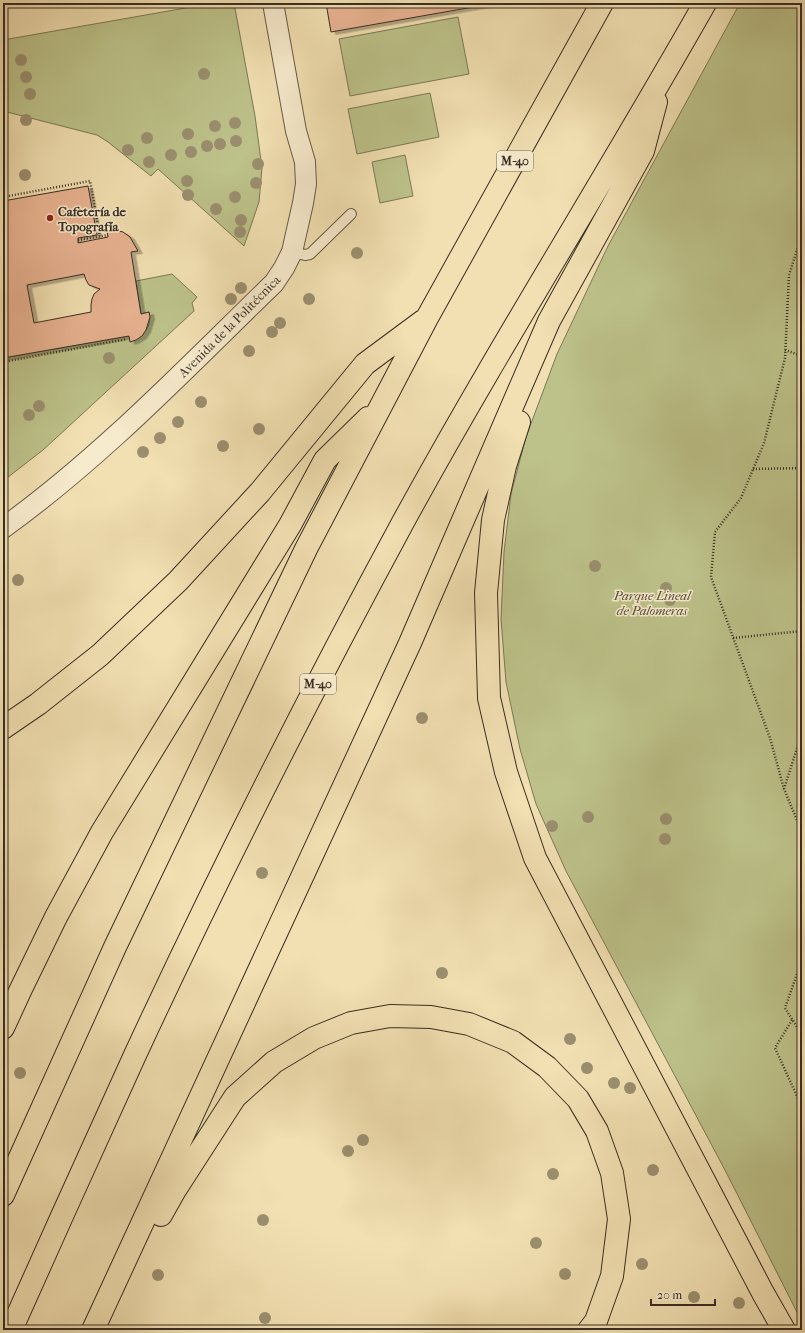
<svg xmlns="http://www.w3.org/2000/svg" width="805" height="1333" font-family="'IM FELL French Canon',serif">
	<style>
		.green { fill: #bdc28a; stroke: #7b7857 }
		.building { fill: #e9b392; stroke: #392e24; fill-rule: evenodd; filter: url(#shadow) }
		.lines { fill: none; stroke-linecap: round; stroke-linejoin: round }
		.lane-casing { stroke: #675a48; stroke-width: 12 }
		.street-casing { stroke: #675a48; stroke-width: 22 }
		.highway-casing { stroke: #392e24; stroke-width: 24 }
		.path { stroke: #392e24; stroke-width: 2.5; stroke-dasharray: 1 2; stroke-linecap: butt }
		.lane { stroke: #f7ebcd; stroke-width: 10 }
		.street { stroke: #f7ebcd; stroke-width: 20 }
		.highway { stroke: #f2e0b2; stroke-width: 22 }
		.tree { fill: #9b8f6f }
		.poi-dot { fill: #8f2418; stroke: #f7ebcd; stroke-width: 1.5 }
		.labels { text-anchor: middle; stroke-width: 3; stroke-linejoin: round; paint-order: stroke }
		.shield { fill: #f7ebcd; stroke: #726757; stroke-width: 1 }
		.shield-label { font-size: 12px; font-weight: bold; fill: #392e24 }
		.poi-label { font-size: 13px; font-weight: bold; fill: #392e24; stroke: #f7ebcd; text-anchor: start }
		.street-label { font-size: 13px; fill: #392e24; stroke: #f7ebcd }
		.park-label { font-size: 13px; font-style: italic; fill: #534c38; stroke: #f7ebcd }
	</style>
	<defs>
		<filter id="shadow"><feDropShadow dx="4.5" dy="2.5" stdDeviation="0" flood-color="#0004"/></filter>
	</defs>
	<rect width="100%" height="100%" fill="#f2e0b2"/>
	<filter id="stains"><feTurbulence type="fractalNoise" baseFrequency=".005" numOctaves="4"/><feColorMatrix values="0 0 0 0 .2 0 0 0 0 .09 0 0 0 0 .02 0 0 0 .5 -.17"/></filter>
	<radialGradient id="worn" r=".72"><stop offset=".6" stop-color="#630" stop-opacity="0"/><stop offset="1" stop-color="#630" stop-opacity=".3"/></radialGradient>
	<path class="green" d="M214 3H234L255 116 262 168 259 202 244 246 158 169 151 176 108 142 97 135 3 111V40Z
		M740 3H802V1322L726 1172 566 871 536 804 520 749 506 682 501 619 504 552 511 494 526 437 557 354 608 246Z
		M458 17 469 74 350 96 339 39Z
		M430 93 439 137 357 154 348 109Z
		M405 155 413 196 380 203 372 162Z
		M172 274 197 297 192 303 194 311 43 450 3 481V358L129 336 130 341C143 335 152 329 149 312L141 314 136 281Z"/>
	<path class="building" d="M326 3H496L331 32Z
		M88 186 97 235 78 238V243L108 237 107 231 115 230 123 232 130 237 138 251 131 252 141 314 149 312 150 317 146 330 142 336 136 340 130 342 129 336 3 358V201ZM84 274 86 280 89 285 100 289 94 294 92 299 91 305V312L34 323 27 285Z"/>
	<g class="lines">
		<g class="lane-casing">
			<path id="lane" d="M292 252 305 255 310 254 351 214"/>
		</g>
		<g class="street-casing">
			<path id="street" d="M3 528C102 457 187 367 274 283L284 268 292 252 303 203 306 184 305 162 296 131 273 3"/>
		</g>
		<g class="highway-casing">
			<path id="highway" d="M519 422 505 466 493 520 486 593 489 698 506 772 535 858 763 1293 784 1330
				M3 728 38 704 100 655 178 581 260 492 365 364 423 321
				M3 1028 21 989 56 917 102 832 290 525 325 460 368 418
				M3 1195 115 947 306 549 427 318 602 3
				M161 1215 175 1190 235 1097 274 1062 314 1038 351 1023 390 1016 431 1017 469 1024 513 1042 547 1067 578 1099 597 1131 612 1173 619 1219 612 1276 596 1321 589 1330
				M11 1330C52 1238 93 1147 135 1055 218 876 308 698 402 524 498 348 606 178 705 3
				M93 1330 410 643 549 321 643 151 656 102"/>
		</g>
		<path class="path" d="M3 197 90 181 100 236
			M802 234 789 275 785 358 764 443 741 498 715 532 711 577 770 738 784 789 802 832
			M78 240 108 235
			M785 350 802 356
			M3 362 127 339
			M753 469 802 468
			M733 638 802 631
			M784 789 798 745 802 739
			M802 960 785 1008 802 1035
			M792 1020 775 1048 802 1107"/>
		<use href="#lane" class="lane"/>
		<use href="#street" class="street"/>
		<use href="#highway" class="highway"/>
	</g>
	<g class="tree">
		<circle cx="21" cy="60" r="6"/>
		<circle cx="204" cy="74" r="6"/>
		<circle cx="26" cy="77" r="6"/>
		<circle cx="30" cy="94" r="6"/>
		<circle cx="26" cy="120" r="6"/>
		<circle cx="235" cy="123" r="6"/>
		<circle cx="215" cy="126" r="6"/>
		<circle cx="188" cy="134" r="6"/>
		<circle cx="147" cy="138" r="6"/>
		<circle cx="236" cy="141" r="6"/>
		<circle cx="220" cy="144" r="6"/>
		<circle cx="207" cy="146" r="6"/>
		<circle cx="128" cy="150" r="6"/>
		<circle cx="191" cy="152" r="6"/>
		<circle cx="171" cy="155" r="6"/>
		<circle cx="149" cy="162" r="6"/>
		<circle cx="258" cy="164" r="6"/>
		<circle cx="25" cy="175" r="6"/>
		<circle cx="187" cy="181" r="6"/>
		<circle cx="256" cy="183" r="6"/>
		<circle cx="188" cy="195" r="6"/>
		<circle cx="235" cy="197" r="6"/>
		<circle cx="216" cy="209" r="6"/>
		<circle cx="241" cy="220" r="6"/>
		<circle cx="240" cy="232" r="6"/>
		<circle cx="357" cy="253" r="6"/>
		<circle cx="241" cy="288" r="6"/>
		<circle cx="231" cy="299" r="6"/>
		<circle cx="309" cy="299" r="6"/>
		<circle cx="280" cy="323" r="6"/>
		<circle cx="272" cy="332" r="6"/>
		<circle cx="249" cy="351" r="6"/>
		<circle cx="109" cy="358" r="6"/>
		<circle cx="201" cy="402" r="6"/>
		<circle cx="39" cy="406" r="6"/>
		<circle cx="29" cy="415" r="6"/>
		<circle cx="178" cy="422" r="6"/>
		<circle cx="259" cy="429" r="6"/>
		<circle cx="160" cy="438" r="6"/>
		<circle cx="223" cy="446" r="6"/>
		<circle cx="143" cy="452" r="6"/>
		<circle cx="595" cy="566" r="6"/>
		<circle cx="18" cy="580" r="6"/>
		<circle cx="666" cy="588" r="6"/>
		<circle cx="670" cy="600" r="6"/>
		<circle cx="422" cy="718" r="6"/>
		<circle cx="588" cy="817" r="6"/>
		<circle cx="666" cy="819" r="6"/>
		<circle cx="552" cy="826" r="6"/>
		<circle cx="665" cy="839" r="6"/>
		<circle cx="262" cy="873" r="6"/>
		<circle cx="442" cy="973" r="6"/>
		<circle cx="570" cy="1039" r="6"/>
		<circle cx="587" cy="1068" r="6"/>
		<circle cx="20" cy="1073" r="6"/>
		<circle cx="614" cy="1083" r="6"/>
		<circle cx="630" cy="1088" r="6"/>
		<circle cx="363" cy="1140" r="6"/>
		<circle cx="348" cy="1151" r="6"/>
		<circle cx="653" cy="1170" r="6"/>
		<circle cx="553" cy="1174" r="6"/>
		<circle cx="263" cy="1220" r="6"/>
		<circle cx="536" cy="1243" r="6"/>
		<circle cx="642" cy="1264" r="6"/>
		<circle cx="565" cy="1274" r="6"/>
		<circle cx="158" cy="1275" r="6"/>
		<circle cx="694" cy="1297" r="6"/>
		<circle cx="739" cy="1303" r="6"/>
		<circle cx="265" cy="1318" r="6"/>
	</g>
	<circle class="poi-dot" cx="50" cy="218" r="4"/>
	<g class="labels">
		<g class="shield">
			<rect x="497" y="151" width="36" height="20" rx="3"/>
			<rect x="300" y="674" width="36" height="20" rx="3"/>
		</g>
		<g class="shield-label">
			<text x="515" y="165">M-40</text>
			<text x="318" y="688">M-40</text>
		</g>
		<g class="poi-label">
			<text x="58" y="216">Cafetería de<tspan x="58" dy="15">Topografía</tspan></text>
		</g>
		<g class="street-label">
			<text transform="translate(229 326) rotate(-45)" y="5">Avenida de la Politécnica</text>
		</g>
		<g class="park-label">
			<text x="652" y="600">Parque Lineal<tspan x="652" dy="15">de Palomeras</tspan></text>
		</g>
	</g>
	<rect width="805" height="1333" fill="none" stroke="#f2e0b2" stroke-width="16"/>
	<rect x="4" y="4" width="797" height="1325" fill="none" stroke="#392e24" stroke-width="2"/>
	<rect x="8" y="8" width="789" height="1317" fill="none" stroke="#392e24"/>
	<path d="M651 1299v6h64v-6" fill="none" stroke="#392e24" stroke-width="2"/>
	<text x="657" y="1299" font-size="12" fill="#392e24" stroke="#f7ebcd" stroke-width="3" paint-order="stroke">20 m</text>
	<rect width="100%" height="100%" filter="url(#stains)"/>
	<rect width="100%" height="100%" fill="url(#worn)"/>
</svg>
